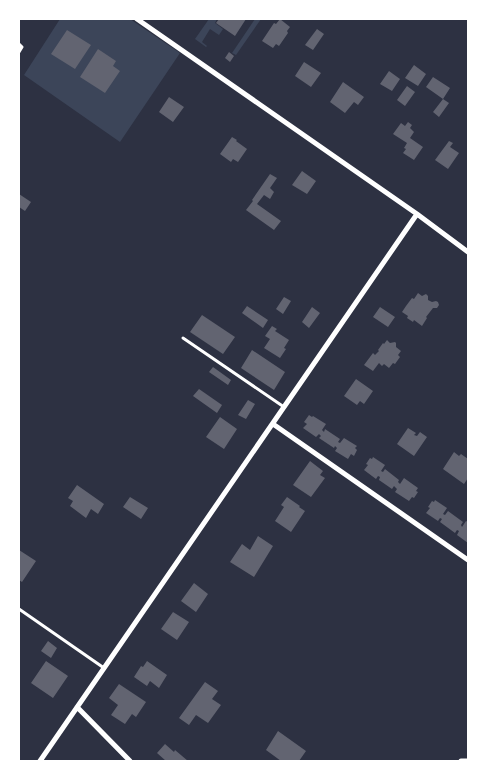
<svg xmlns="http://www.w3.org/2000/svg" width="487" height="780" font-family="'Sofia Sans Condensed',sans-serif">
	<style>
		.green { fill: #3c4559 }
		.building { fill: #626471 }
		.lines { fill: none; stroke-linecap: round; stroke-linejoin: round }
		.service { stroke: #fff; stroke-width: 3 }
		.minor { stroke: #fff; stroke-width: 5 }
	</style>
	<rect width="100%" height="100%" fill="#2d3142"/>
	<path class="green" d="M60 19H130L180 53 120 142 24 75Z
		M209 19H217L215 23 223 29 219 35 210 29 202 42 207 46 206 47 195 39Z
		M255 19H261L236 55 232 53Z"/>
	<path class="building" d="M219 19H246L235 36 216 23Z
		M280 19 290 27 287 31 288 33 279 46 276 44 273 48 262 41 274 23 276 24Z
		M317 29 324 34 313 50 305 45Z
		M67 30 91 45 75 69 51 54Z
		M98 49 116 61 113 66 120 71 105 93 80 77Z
		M229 52 234 56 230 62 225 58Z
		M304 62 321 73 311 87 295 76Z
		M414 65 426 74 418 86 405 78Z
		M389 71 400 79 392 91 380 84Z
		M433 77 450 88 443 99 426 87Z
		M343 82 364 97 358 105 354 102 345 113 330 102Z
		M407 86 415 92 405 106 397 100Z
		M169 97 184 107 173 122 159 112Z
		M443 99 449 103 439 117 433 112Z
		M408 122 412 125 410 128 414 132 410 138 423 147 414 160 403 153 406 149 404 148 407 143 393 134 401 123 405 126Z
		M232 137 237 140 236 141 247 149 238 162 233 159 231 162 220 154Z
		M449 141 453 143 450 147 459 153 448 169 435 160Z
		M302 171 316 181 307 194 292 185Z
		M270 174 277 178 270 188 274 192 270 199 264 195 257 204 281 221 274 230 246 210 253 201 252 200Z
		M19 194 31 202 25 211 19 207Z
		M418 293 422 296 426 294 428 296V300L432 302 436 301 438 302 439 305 437 308H433L426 317 427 318 422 326 414 320 413 322 407 318 408 316 402 312 406 306 412 298 414 299Z
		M284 297 291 301 283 314 276 309Z
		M247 306 268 320 263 328 242 313Z
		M312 307 320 313 309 328 302 322Z
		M380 307 395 317 388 327 373 317Z
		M202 315 235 337 223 354 190 332Z
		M272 326 277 329 275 331 289 340 284 348 286 349 280 358 264 348 270 339 265 336Z
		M387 340 390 343 395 342 396 343V347L401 351 398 355 400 357 395 364 393 363 389 368 384 364 382 366 379 363 373 371 364 365 373 353 375 355 379 351 378 350 383 343 384 344Z
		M252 350 285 372 274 390 241 368Z
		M213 367 231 380 228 385 209 372Z
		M356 379 373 391 364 404 360 401 357 405 344 396Z
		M199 389 222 405 217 413 193 396Z
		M248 400 255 404 246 419 238 415Z
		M309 415 312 417 313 416 326 424 322 430 324 432 325 429 340 439 338 442 340 443 344 438 357 446 355 448 357 450 354 456 351 454 348 459 335 451 337 448 335 446 334 448 319 438 321 436 319 434 316 437 303 428 307 424 304 422Z
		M220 417 237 429 224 449 206 437Z
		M408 428 416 433 414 435 417 436 420 432 427 437 414 456 397 444Z
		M454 452 459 456 461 454 468 459V478L464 484 443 469Z
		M373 457 385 465 381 471 383 472 385 469 399 480 398 482 400 484 404 478 418 488 416 491 418 492 414 498 412 497 409 501 395 492 397 489 394 486 392 489 379 480 380 477 378 476 376 479 364 470 368 465 366 464 370 458 372 459Z
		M310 461 323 471 320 475 325 478 311 497 293 485Z
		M77 485 104 504 98 514 91 509 86 518 70 506 73 501 68 498Z
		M130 497 148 508 141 519 123 507Z
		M287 497 300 506 299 507 305 511 291 532 275 521 284 507 281 505Z
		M435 500 447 508 443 514 445 515 448 511 463 522 461 525 462 527 466 521 468 522V543L457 535 459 531 457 530 455 533 440 522 442 519 440 518 438 521 426 513 430 508 428 507 432 501 434 502Z
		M258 536 273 546 254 577 230 562 242 544 250 550Z
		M19 550 36 561 22 582 19 580Z
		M194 583 208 594 196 612 181 601Z
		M173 612 189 622 177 640 161 629Z
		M48 641 57 648 51 658 41 651Z
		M46 661 68 676 53 698 31 683Z
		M147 661 167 675 159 688 150 681 147 686 134 677 141 666 143 667Z
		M205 682 218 691 212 699 221 705 208 723 196 715 189 725 179 718Z
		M119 684 146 702 136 717 132 714 125 724 111 715 118 705 109 698Z
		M278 731 306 751 299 761H281L266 750Z
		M165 744 174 752 175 750 188 761H166L157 753Z"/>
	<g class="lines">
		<path class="service" d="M19 44 22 47 19 52
			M183 338 284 407
			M19 609 104 668"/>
		<path class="minor" d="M137 19 417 214 468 252
			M273 424 468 560
			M77 707 130 761
			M40 761 417 214
			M461 761H468"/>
	</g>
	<rect width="487" height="780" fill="none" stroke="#ffffff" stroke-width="40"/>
</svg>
